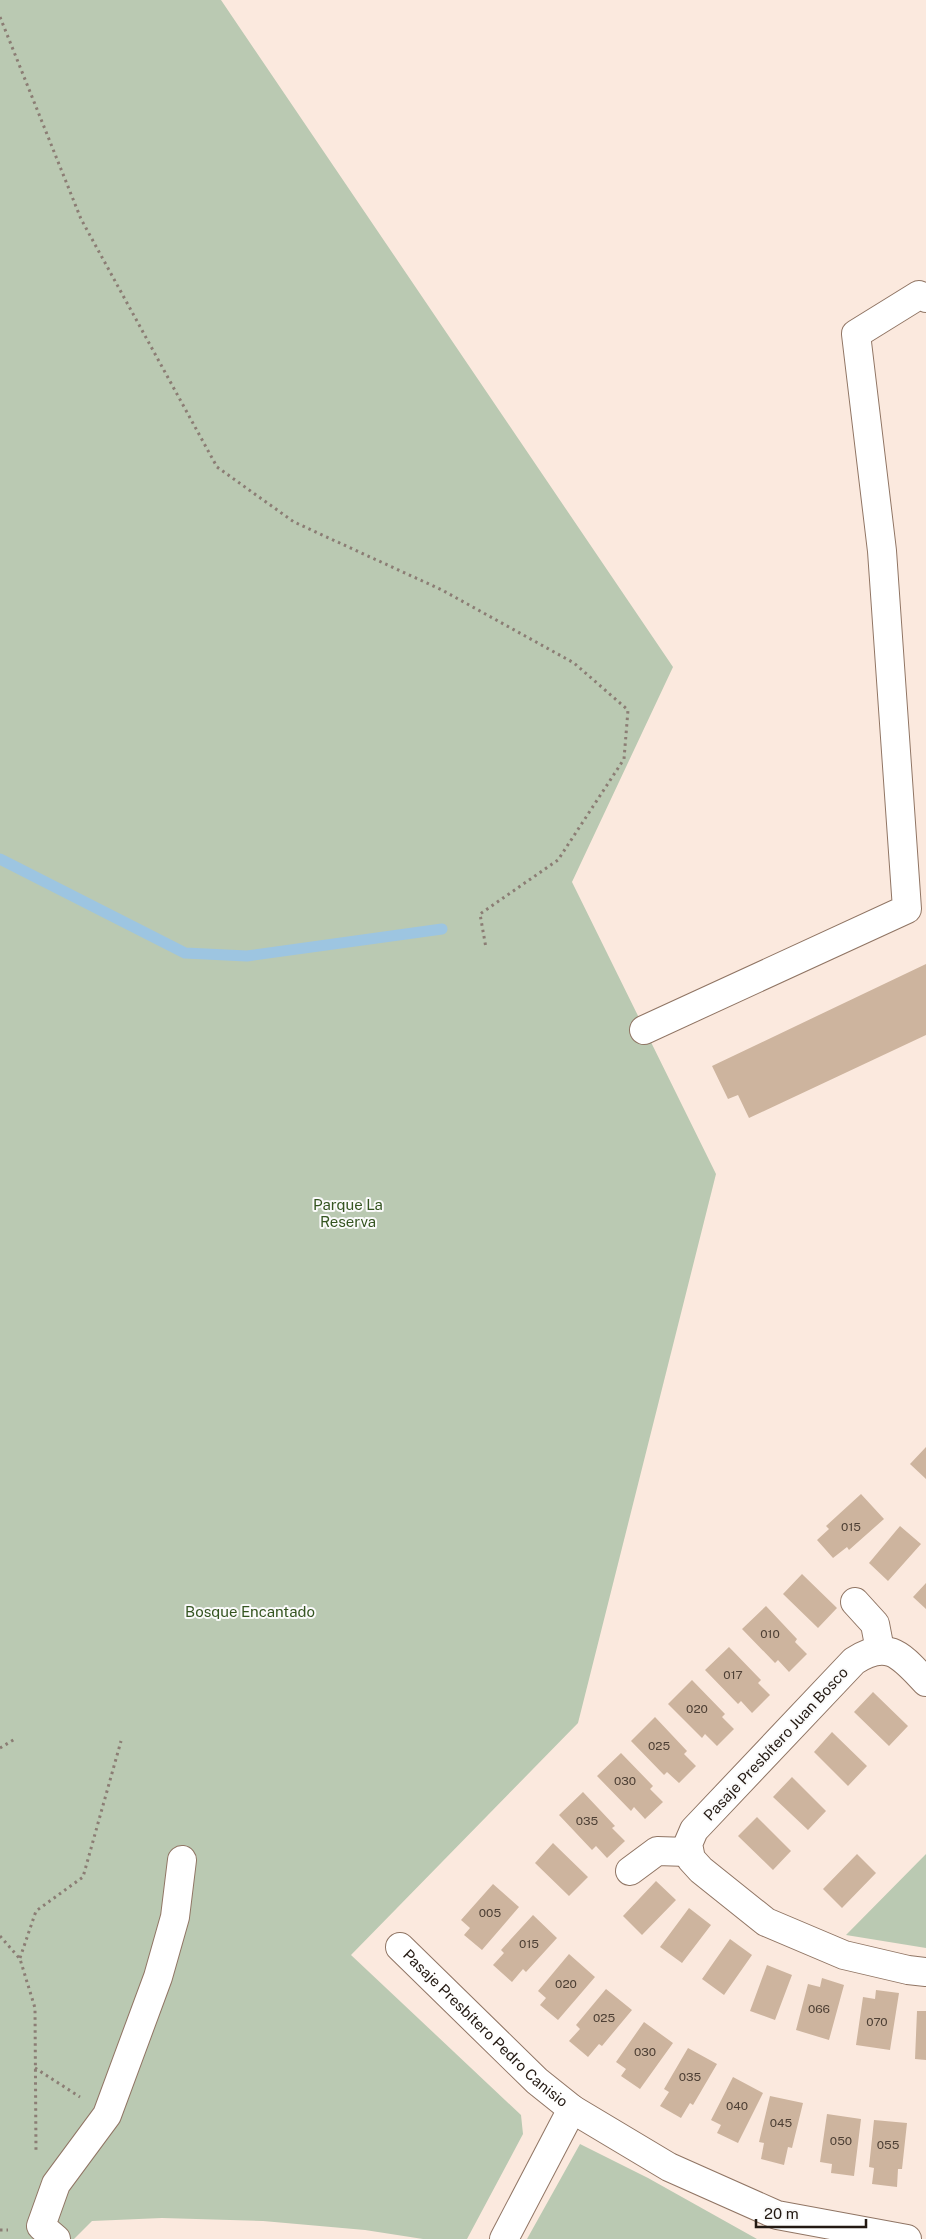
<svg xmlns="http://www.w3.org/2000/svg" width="926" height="2239" font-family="'Public Sans',sans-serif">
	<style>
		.green { fill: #bac9b2 }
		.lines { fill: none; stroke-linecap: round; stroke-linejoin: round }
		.stream { stroke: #9dc5e1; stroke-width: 11 }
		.building { fill: #cdb49e }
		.minor-casing { stroke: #907564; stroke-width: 30 }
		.path { stroke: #8b7d74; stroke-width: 3; stroke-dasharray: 2.5 4; stroke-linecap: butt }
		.minor { stroke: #fff; stroke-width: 28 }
		.labels { text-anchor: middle; stroke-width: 4; stroke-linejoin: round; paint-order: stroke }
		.number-label { font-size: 12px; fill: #4e4035 }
		.park-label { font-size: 15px; fill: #345420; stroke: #fafafa }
		.street-label { font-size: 15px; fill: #231912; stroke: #fafafa }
	</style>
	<rect width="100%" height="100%" fill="#fbe9de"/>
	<path class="green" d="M0 0H221L673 667 572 882 716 1174 578 1723 351 1955 521 2115 523 2134 467 2239H423L365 2230 263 2221 162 2218 92 2221 74 2239H0Z
		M926 1854V1948L846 1935Z
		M580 2144 648 2178 757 2239H527Z"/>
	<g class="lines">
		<path class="stream" d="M0 859 185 953 247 956 442 929"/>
	</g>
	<path class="building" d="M926 964V1035L749 1118 738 1095 728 1099 712 1066Z
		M926 1447V1479L910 1464Z
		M861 1494 884 1519 849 1550 847 1547 833 1558 817 1540 829 1529 826 1526Z
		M900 1526 921 1544 888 1581 869 1563Z
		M802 1574 837 1608 818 1628 783 1594Z
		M926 1583V1609L913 1597Z
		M766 1606 797 1639 795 1642 807 1654 789 1672 778 1660 775 1663 742 1629Z
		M729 1647 761 1680 758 1683 770 1695 752 1713 741 1701 738 1704 705 1670Z
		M692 1680 725 1714 722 1717 734 1729 717 1746 705 1734 702 1738 668 1704Z
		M873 1692 908 1726 889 1746 854 1712Z
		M655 1717 687 1751 684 1754 696 1766 679 1783 667 1772 664 1775 631 1741Z
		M832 1732 867 1766 848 1786 814 1752Z
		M621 1753 653 1786 650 1789 663 1802 645 1819 634 1807 631 1811 597 1776Z
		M792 1777 826 1811 808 1830 773 1797Z
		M583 1792 615 1826 612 1828 625 1841 607 1858 596 1846 592 1850 559 1815Z
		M757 1817 791 1851 773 1870 738 1836Z
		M553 1843 588 1877 569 1896 535 1863Z
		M857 1854 876 1873 842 1908 823 1889Z
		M656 1881 676 1900 642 1935 623 1916Z
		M493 1884 519 1907 482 1950 464 1935 470 1928 461 1920Z
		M689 1908 711 1925 682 1963 660 1947Z
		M533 1915 557 1938 526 1972 523 1969 512 1982 493 1965 504 1953 501 1950Z
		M730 1939 752 1955 724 1995 702 1979Z
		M569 1954 595 1977 558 2020 540 2005 546 1998 538 1991Z
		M767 1965 792 1975 775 2020 750 2011Z
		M822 1978 844 1985 829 2040 796 2030 808 1984 820 1987Z
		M606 1989 632 2010 602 2046 599 2044 588 2057 569 2041 580 2029 576 2025Z
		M876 1990 899 1993 890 2050 856 2045 863 1997 875 1999Z
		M917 2011H926V2060L915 2059Z
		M644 2022 673 2043 640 2089 621 2076 626 2069 616 2062Z
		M688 2048 717 2064 693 2105 690 2103 681 2118 660 2106 669 2092 664 2089Z
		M733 2077 763 2093 738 2143 717 2133 721 2125 711 2120Z
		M770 2096 803 2103 792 2148 788 2147 784 2165 761 2159 764 2143 759 2142Z
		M827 2114 861 2119 854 2176 831 2173 832 2164 820 2162Z
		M874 2120 907 2123 902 2169H898L897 2187 872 2184 874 2168 869 2167Z"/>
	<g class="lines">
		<g class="minor-casing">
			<g id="minor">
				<path d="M644 1030 907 909 882 551 856 334 919 295 926 298"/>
				<path d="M855 1602 875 1624 880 1650"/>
				<path d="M926 1682C902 1657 889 1638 854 1661L694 1830 688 1844 691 1859 701 1870 766 1922 844 1955 908 1970 926 1972"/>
				<path d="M630 1871 657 1851 688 1852"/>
				<path id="s1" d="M400 1947 537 2081 572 2109 669 2167 777 2215 907 2239"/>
				<path d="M56 2239 41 2226 56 2184 107 2115 158 1977 175 1917 182 1860"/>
				<path d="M504 2239 572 2109"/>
			</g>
		</g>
		<path class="path" d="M0 17 81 219 217 467 294 522 442 590 574 663 628 710 624 759 558 860 480 914 486 948
			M0 1748 15 1739
			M0 1936 20 1959 35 2008 36 2153
			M20 1958 36 1911 83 1877 121 1741
			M35 2068 80 2097
			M0 2230H8"/>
		<use href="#minor" class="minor"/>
	</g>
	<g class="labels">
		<g class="number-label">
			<text x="851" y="1531">015</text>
			<text x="770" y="1638">010</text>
			<text x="733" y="1679">017</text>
			<text x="697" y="1713">020</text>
			<text x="659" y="1750">025</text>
			<text x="625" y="1785">030</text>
			<text x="587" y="1825">035</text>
			<text x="490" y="1917">005</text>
			<text x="529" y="1948">015</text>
			<text x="566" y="1988">020</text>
			<text x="819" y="2013">066</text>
			<text x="604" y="2022">025</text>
			<text x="877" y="2026">070</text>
			<text x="645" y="2056">030</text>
			<text x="690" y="2081">035</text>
			<text x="737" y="2110">040</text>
			<text x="781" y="2127">045</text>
			<text x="841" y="2145">050</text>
			<text x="888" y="2149">055</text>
		</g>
		<g class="park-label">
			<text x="348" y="1210">Parque La<tspan x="348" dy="17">Reserva</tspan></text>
			<text x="250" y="1617">Bosque Encantado</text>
		</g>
		<g class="street-label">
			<text transform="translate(776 1744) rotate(-47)" y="5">Pasaje Presbítero Juan Bosco</text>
			<text dy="5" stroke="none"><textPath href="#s1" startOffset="118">Pasaje Presbítero Pedro Canisio</textPath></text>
		</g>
	</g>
	<path d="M756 2219v8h110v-8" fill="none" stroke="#231912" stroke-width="2.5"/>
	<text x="764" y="2219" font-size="15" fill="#231912" stroke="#fafafa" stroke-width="4" paint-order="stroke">20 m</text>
</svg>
